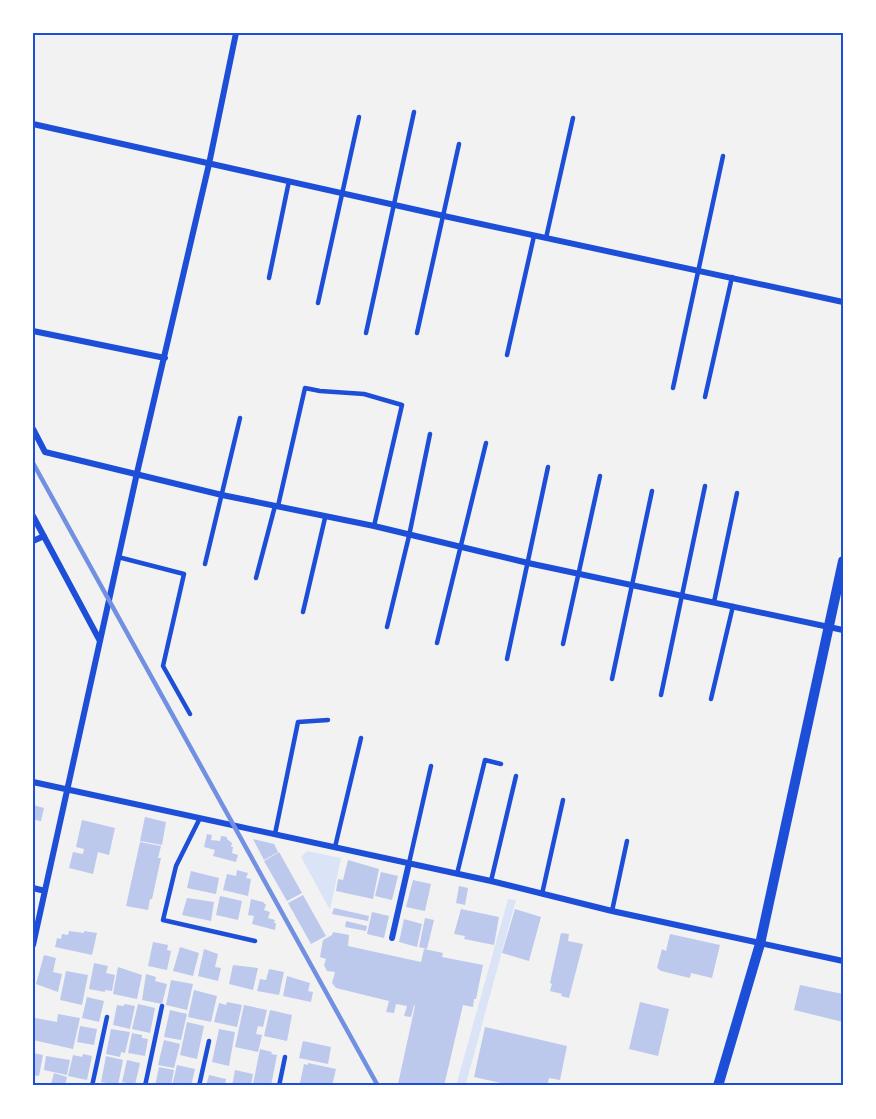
<svg xmlns="http://www.w3.org/2000/svg" width="876" height="1119" font-family="Overpass,sans-serif">
	<style>
		.green { fill: #dbe4f7 }
		.building { fill: #bdc9ec }
		.lines { fill: none; stroke-linecap: round; stroke-linejoin: round }
		.service { stroke: #1d4ed8; stroke-width: 4.5 }
		.minor { stroke: #1d4ed8; stroke-width: 6 }
		.tertiary { stroke: #1d4ed8; stroke-width: 10 }
		.rail { stroke: #7290e2; stroke-width: 4.5 }
		.neatline { fill: none; stroke: #1d4ed8; stroke-width: 2 }
	</style>
	<rect width="100%" height="100%" fill="#f2f2f2"/>
	<path class="green" d="M307 851 341 858 330 910 301 857Z
		M508 899 516 900 467 1080 465 1086H456Z"/>
	<path class="building" d="M33 805 44 808 41 821 35 820 34 825Z
		M145 817 166 822 162 845 140 841Z
		M82 820 115 828 109 855 98 852 93 874 69 868 73 852 83 854 84 849 76 847Z
		M207 834 212 835 211 840 220 841 221 836 227 837V839L232 843 231 847H233L232 853 238 855 236 862 213 856 215 850 204 847Z
		M253 839 274 844 278 852 264 860Z
		M140 842 161 846 158 858H161L152 899H150L148 910 126 906Z
		M279 852 302 893 287 901 264 861Z
		M348 860 379 869 373 899 336 891 338 879 343 880Z
		M237 870 248 873 246 878 251 879 248 896 223 890 227 874 236 876Z
		M191 871 219 878 216 894 187 888Z
		M381 872 398 876 392 900 375 896Z
		M413 880 431 884 425 911 406 907Z
		M459 886 468 888 465 905 456 903Z
		M303 895 326 936 311 944 288 903Z
		M220 896 242 901 238 920 216 915Z
		M187 898 214 902 211 921 182 915Z
		M251 899 263 902 266 905 264 910 270 912 268 918 275 920 274 923H276L275 930 252 924 254 916 248 915Z
		M334 908 369 916 368 921 332 914Z
		M461 909 499 917 494 945 464 939 465 936 454 934Z
		M515 909 541 917 529 961 502 953Z
		M372 912 389 916 384 938 367 934Z
		M425 918 434 920 427 949 419 947Z
		M404 919 422 924 417 947 399 942Z
		M346 921 367 926 366 931 345 927Z
		M69 931 84 933V931L97 933 92 955 55 947 57 938 61 939 62 934 68 935Z
		M333 932 349 935 348 946 421 962 424 949 443 953 442 957 483 965 476 999H474L473 1007 463 1005 444 1086H400L398 1084 415 1006 414 1005 411 1017 404 1016 407 1006 396 1004 394 1013 386 1012 389 1001 336 988 332 983 335 972 327 971 324 965 326 959 320 957 323 940 332 935Z
		M561 933 569 934 568 941 583 944 569 998 561 996 562 994 550 991 552 984 550 983Z
		M670 934 720 945 712 978 691 973 690 978 661 971 657 968 662 949 666 951Z
		M153 942 168 945 167 950 171 951 167 970 148 966Z
		M180 947 199 953 193 976 173 971Z
		M204 949 218 954 215 967 221 968 218 981 198 976Z
		M44 955 56 958 53 972 62 974 58 992 36 984Z
		M94 963 108 966 106 973 115 975 112 991 105 990V992L89 989Z
		M233 965 258 968 253 990 229 984Z
		M118 967 142 975 137 999 113 994Z
		M269 969 284 972 279 995 257 991 260 979 266 980Z
		M66 971 88 975 82 1005 60 1000Z
		M146 974 156 977 155 981 167 984 162 1004 142 1000Z
		M287 976 310 983 308 991 313 992 311 1002 283 996Z
		M171 980 193 984 187 1010 166 1005Z
		M800 985 843 994V1022L794 1010Z
		M194 990 217 996 211 1022 188 1017Z
		M87 997 104 1001 99 1022 82 1018Z
		M227 1002 242 1005 237 1027 214 1022 219 1003 226 1005Z
		M640 1002 669 1009 658 1056 629 1049Z
		M124 1004 135 1006 130 1029 113 1025 117 1005 124 1006Z
		M138 1004 155 1008 150 1033 132 1029Z
		M244 1005 267 1010 263 1027 258 1026 256 1034 262 1035 258 1052 235 1047Z
		M170 1010 187 1014 181 1040 164 1037Z
		M270 1010 292 1015 287 1041 264 1036Z
		M58 1014 80 1018 73 1049 33 1040 35 1018 57 1022Z
		M187 1022 204 1026 197 1059 180 1055Z
		M80 1026 97 1029 94 1045 77 1042Z
		M485 1027 567 1046 560 1080 549 1078 547 1086H515L474 1077Z
		M111 1029 130 1032 125 1053 121 1052 120 1057 106 1054Z
		M219 1029 235 1032 229 1066 212 1062Z
		M132 1033 142 1035V1038L148 1039 145 1056 128 1053Z
		M164 1040 180 1044 174 1068 158 1065Z
		M303 1041 331 1047 328 1064 299 1058Z
		M260 1049 272 1052 271 1054 277 1055 271 1086 253 1084Z
		M33 1053 43 1055 39 1076 33 1075Z
		M83 1054 92 1056 87 1080 68 1076 73 1055 82 1057Z
		M46 1056 70 1060 67 1075 44 1070Z
		M106 1056 123 1060 118 1085 101 1082Z
		M127 1060 140 1063 135 1085 122 1082Z
		M308 1063 336 1069 332 1086H316L300 1083 304 1064 308 1065Z
		M177 1065 195 1069 191 1086H172Z
		M159 1067 174 1070 171 1086H155Z
		M235 1070 253 1074 251 1086H232Z
		M54 1073 67 1077 65 1086H46L47 1083 51 1084Z
		M209 1075 226 1079 225 1086H206Z"/>
	<g class="lines">
		<path class="service" d="M546 238 573 118
			M269 278 289 181
			M318 303 359 117
			M366 333 414 112
			M417 333 459 144
			M507 355 534 236
			M673 388 723 156
			M705 397 732 277
			M278 506 305 388 320 391 364 394 402 405 374 526
			M118 557 184 574 163 666 190 714
			M205 564 240 418
			M256 578 275 506
			M714 602 737 493
			M303 612 325 518
			M387 627 409 536 430 434
			M437 643 486 443
			M563 644 600 476
			M507 659 548 467
			M612 679 652 491
			M661 695 705 486
			M711 699 733 606
			M200 818 176 866 163 920 255 941
			M275 834 298 722 328 720
			M335 847 361 738
			M409 863 431 766
			M457 874 485 760 501 764
			M491 881 516 776
			M542 894 563 800
			M612 911 627 841
			M92 1086 107 1017
			M145 1086 162 1006
			M199 1086 209 1041
			M279 1086 285 1057"/>
		<path class="minor" d="M33 124 444 216 843 302
			M33 331 165 358
			M33 429 45 452 222 495 374 526 528 563 843 630
			M33 516 100 641
			M33 541 44 536
			M33 782 491 881 612 911 843 961
			M33 888 45 891
			M392 938 409 863
			M33 945 137 473 209 164 236 33"/>
		<path class="tertiary" d="M718 1086 760 944 843 561"/>
		<path class="rail" d="M33 463 378 1086"/>
	</g>
	<rect width="876" height="1119" fill="none" stroke="#ffffff" stroke-width="69"/>
	<rect x="34" y="34" width="808" height="1050" class="neatline"/>
</svg>
